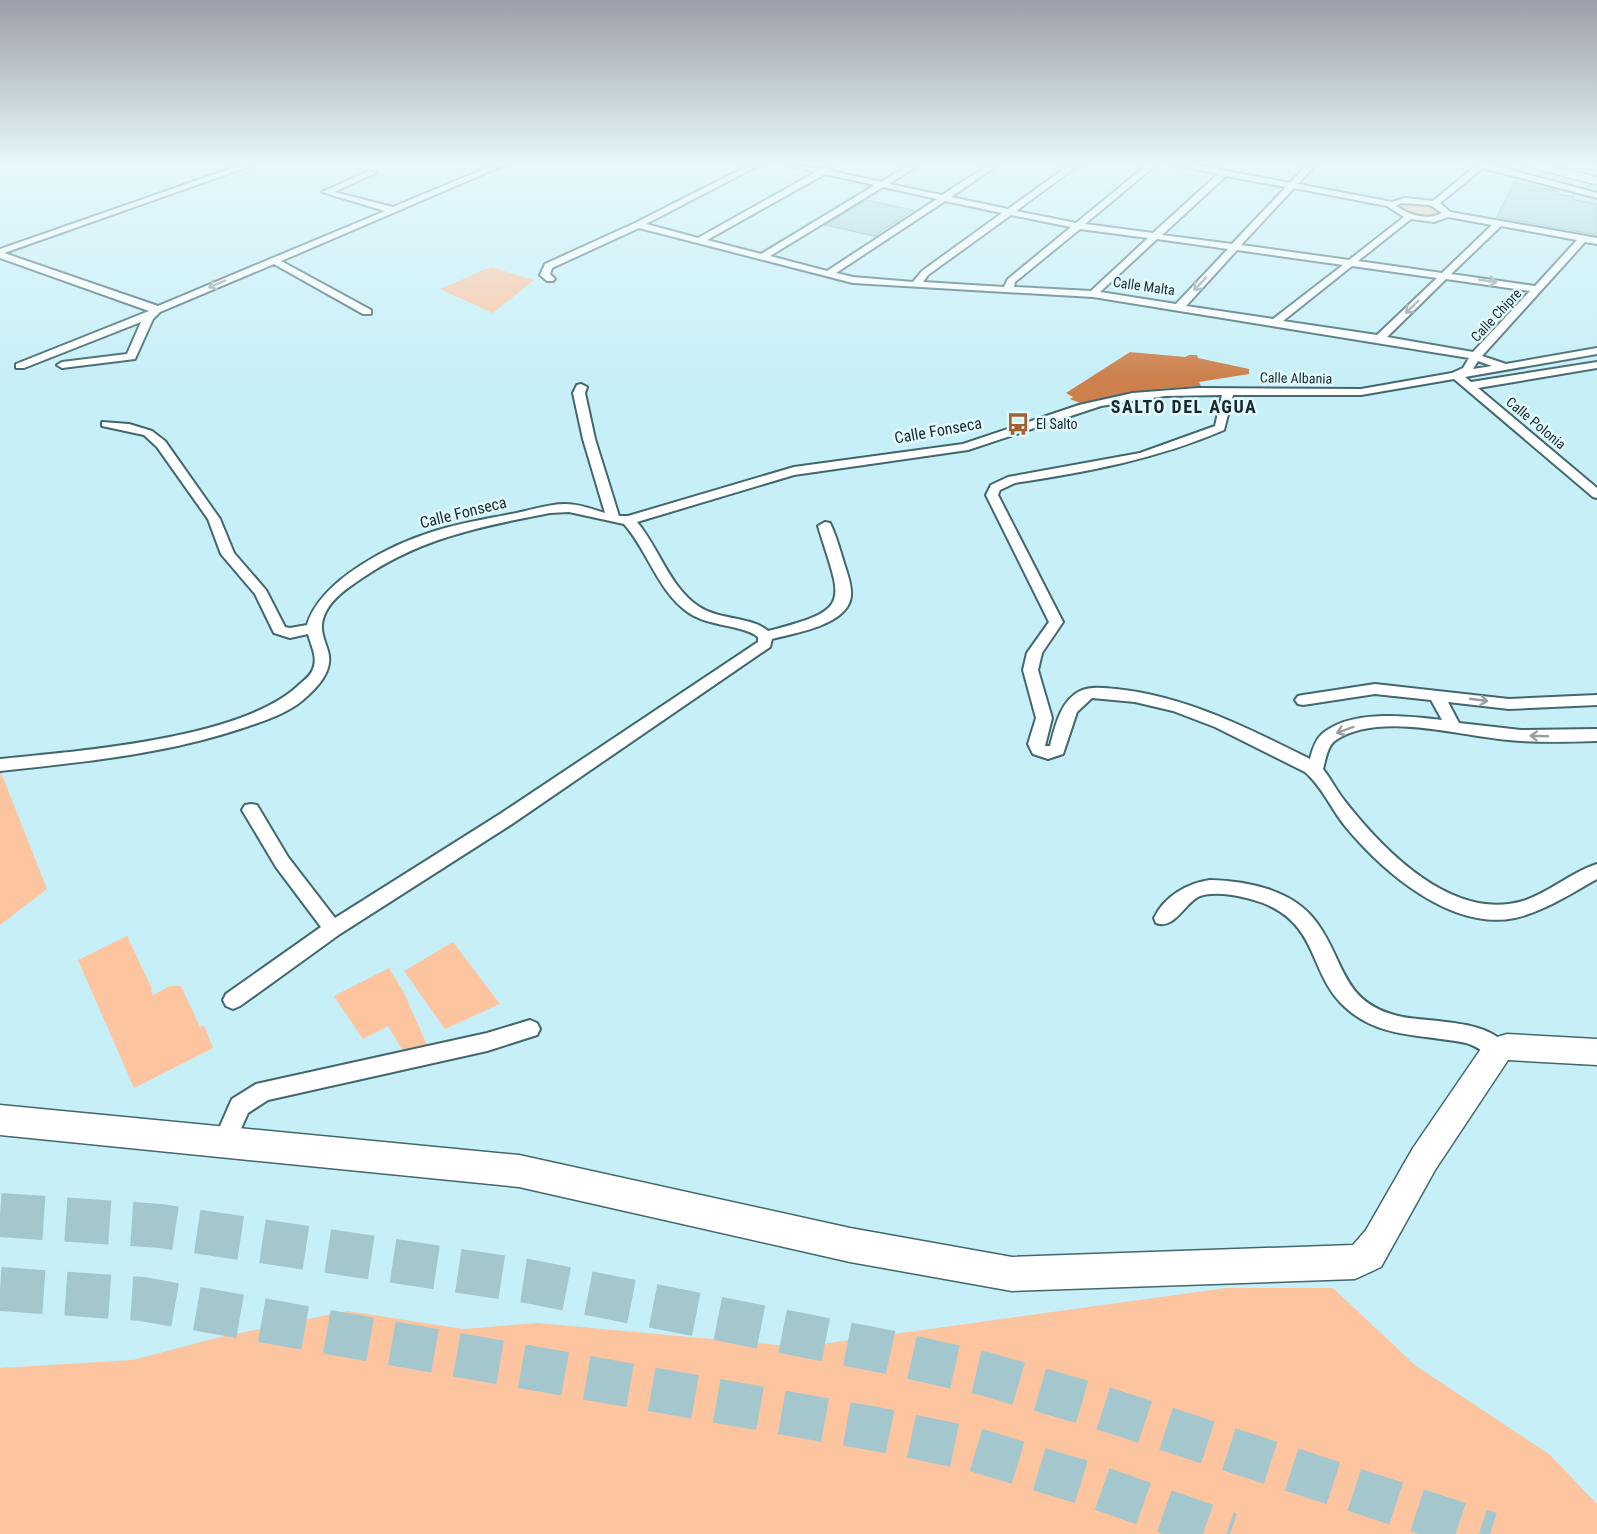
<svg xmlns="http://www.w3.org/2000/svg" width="1597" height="1534" font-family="'Roboto Condensed',sans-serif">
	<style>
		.green { fill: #fdc4a0 }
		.water { fill: #cd804b }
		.building { fill: #a9d1d8; stroke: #8bb1b9; stroke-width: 1.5 }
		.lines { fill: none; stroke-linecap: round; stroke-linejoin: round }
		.highway-tunnel { stroke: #a4c7ce; stroke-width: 44; stroke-dasharray: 44 22; stroke-linecap: butt }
		.street-casing { stroke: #42676d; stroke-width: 4 }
		.secondary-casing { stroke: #42676d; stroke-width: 3 }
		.primary-casing { stroke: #42676d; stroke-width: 2 }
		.street { fill: #fff; fill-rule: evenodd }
		.secondary { fill: #fff; fill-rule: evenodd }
		.primary { fill: #fff; fill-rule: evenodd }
		.oneway { stroke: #989fa0 }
		.labels { text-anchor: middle; stroke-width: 5; stroke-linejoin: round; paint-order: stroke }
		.far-street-label { font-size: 14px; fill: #19292c; stroke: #e1f9fe }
		.far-poi-label { font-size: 14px; fill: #19292c; stroke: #e1f9fe; text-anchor: start }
		.street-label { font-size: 16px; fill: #19292c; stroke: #e1f9fe }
		.far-district-label { font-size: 18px; font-weight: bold; letter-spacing: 1.5px; fill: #19292c; stroke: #e1f9fe }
	</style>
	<rect width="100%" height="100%" fill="#c7eff7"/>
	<path class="green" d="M1406 203 1426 204 1440 212C1428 220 1409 216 1399 208Z
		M491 267 534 280 493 313 440 289Z
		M0 770 47 889 0 925Z
		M127 936 152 989 151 990 153 995 170 986H181L200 1027 204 1025 213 1048 134 1088 78 960Z
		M453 942 500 1004 445 1029 404 971Z
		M389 968 404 993 427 1045 403 1051 388 1026 363 1039 334 996Z
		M1226 1288H1333L1416 1366 1549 1454 1597 1504V1534H0V1368L133 1360 220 1337 347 1311 463 1329 537 1323 800 1347Z"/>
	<path class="water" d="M1130 352 1185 357 1189 355H1197L1198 358 1249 369V374L1199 382 1201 386 1160 389 1080 403 1070 399 1073 397 1066 393Z"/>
	<path class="building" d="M1514 183 1558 191 1557 194 1574 197V200L1597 204V235L1497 217Z
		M866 200 913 210 874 236 825 225Z"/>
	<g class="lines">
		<path class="highway-tunnel" d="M0 1215 161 1226 527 1281 888 1352 986 1374 1096 1406 1490 1534
			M0 1289 142 1299 876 1429 973 1449 1085 1483 1230 1534"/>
		<g class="street-casing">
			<path id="street" d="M244 164H256L4 253 158 306 385 211 322 192 369 171 376 173 334 192 393 207 496 164H507L281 261 371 310V314H363L274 264 160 312 153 319 135 359 62 368 57 365 62 362 127 354 141 322 24 368H16V364L149 311 0 258V249Z
				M751 164H761L646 224 698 238 816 172 785 164C798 164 816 171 828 167L832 169 831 171 881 182 910 164H920L889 184 942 195 990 164H999L951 197 1008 209 1071 164H1080L1016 211 1076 223 1148 164H1157L1085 224 1153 233 1218 174 1172 164H1189L1290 183 1308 164H1316L1298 184 1392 202 1405 198 1433 201 1478 164H1488L1597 193V198L1483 168 1440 203 1450 212 1597 238V244L1585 242 1482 356 1506 364 1597 348V354L1465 377 1471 382 1597 362V368L1478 388 1597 488V498L1593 497 1454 379 1361 395H1233L1224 430C1157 459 1087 472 1015 483L1000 490 998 495 1063 622 1042 653 1038 670 1052 718 1045 746H1050C1055 727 1060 701 1080 691 1091 686 1104 688 1116 689 1185 696 1248 728 1310 759 1312 751 1315 740 1322 734 1351 709 1407 716 1442 720L1431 700 1375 694 1303 705 1298 704 1295 700 1298 696 1303 695 1375 684 1509 699 1597 695V705L1509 709 1448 702 1459 723 1521 730 1597 729V741C1568 742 1538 743 1509 740 1460 736 1379 711 1336 740 1327 746 1326 759 1323 769 1331 779 1336 790 1344 800 1383 850 1452 922 1523 901 1549 893 1571 872 1597 864V879C1570 894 1545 911 1515 918 1451 931 1383 872 1345 826 1332 810 1321 785 1305 772L1215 727 1173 711 1135 702 1092 698 1077 712 1063 754 1048 759 1033 754 1028 744 1036 718 1023 670 1027 653 1049 622 986 495 991 485 1008 477 1140 453 1215 426 1222 395 1165 396 1101 406 968 450 794 475 637 522C659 548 669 586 698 606 720 621 751 616 768 631 855 609 841 602 818 526L825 522 830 523C836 535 840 550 844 563 847 573 852 585 851 596 848 625 795 633 772 639L770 647 512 824 340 934 240 1006 233 1009 226 1006 223 1000 226 994 321 927 276 867 242 810 245 805 251 804 257 805 288 857 335 918 500 814 758 642V637C744 625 710 627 689 613 658 592 648 551 624 524L569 512 550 513C477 527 416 539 355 583 343 591 329 602 324 616 319 629 324 638 328 651 334 671 317 688 303 700 288 713 264 721 246 727 167 754 83 762 0 771V759C78 751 246 739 301 683 306 679 311 675 313 669 318 657 311 646 308 634L290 638 274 633 255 594 221 554 208 519 157 447 144 435 102 426V422L129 424 152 431 165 441 220 519 234 553 266 590 285 627 290 628 307 625C321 579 392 544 435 531 460 523 486 519 511 514 529 511 547 504 565 504 579 504 592 509 605 513L583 439 573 393 577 385 581 384 587 387 585 393 595 439 619 516H628L794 467 963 444 1079 405 1133 393 1198 388 1361 389 1452 373 1463 368 1469 358 1093 297 853 283 639 228 552 268 550 274 555 279 553 281H547L540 275 545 264 635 223ZM825 174 875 185 761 254 707 240ZM1226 176 1286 187 1232 244 1162 235ZM883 187 937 199 827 271 770 256ZM1294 188 1387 206 1404 217 1349 260 1241 245ZM945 201 1002 213 922 271 913 282 853 277 836 273ZM1401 203 1430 205 1442 213C1427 221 1410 215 1396 206ZM1011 215 1071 227 1008 279 1004 287 923 282 928 275ZM1448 217 1492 225 1442 273 1358 261 1411 219 1434 222ZM1501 226 1577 240 1535 286 1451 274ZM1080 229 1148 238 1091 291 1014 287 1015 282ZM1157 239 1228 249 1176 304 1100 292ZM1237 250 1343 265 1273 319 1186 306ZM1352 266 1437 278 1377 335 1283 321ZM1446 279 1530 291 1473 352 1387 337ZM1478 361 1492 366 1473 369Z
				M1210 880C1248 881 1294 890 1317 923 1345 961 1341 1002 1398 1016 1427 1023 1494 1018 1508 1050L1505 1057 1498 1059C1486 1055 1478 1046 1466 1043 1424 1034 1379 1039 1345 1007 1308 973 1320 926 1263 903 1247 897 1217 890 1200 896 1184 903 1175 930 1156 923L1154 918C1164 897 1187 883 1210 880Z
				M530 1020 537 1023 540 1029 537 1035 487 1051 268 1100 248 1113 232 1149 224 1152 216 1149 213 1142 232 1099 256 1084 487 1033Z"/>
		</g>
		<g class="secondary-casing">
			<path id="secondary" d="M1507 1034 1597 1039V1065L1508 1060 1435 1170 1381 1267 1355 1279 1012 1291 850 1262 519 1187 0 1135V1105L519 1155 850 1228 1012 1257 1353 1245 1366 1230 1413 1148 1487 1040Z"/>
		</g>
		<g class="primary-casing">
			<path id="primary" d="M1527 164H1547L1597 177V185L1529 167Z"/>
		</g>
		<use href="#street" class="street"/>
		<use href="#secondary" class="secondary"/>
		<use href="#primary" class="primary"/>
	</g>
	<defs><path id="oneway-shaft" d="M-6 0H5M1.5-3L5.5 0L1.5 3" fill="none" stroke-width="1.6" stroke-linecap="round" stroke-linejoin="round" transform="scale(1.5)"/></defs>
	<g class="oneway">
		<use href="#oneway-shaft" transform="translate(1488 281) rotate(8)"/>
		<use href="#oneway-shaft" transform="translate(217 284) rotate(157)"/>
		<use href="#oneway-shaft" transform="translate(1200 284) rotate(133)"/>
		<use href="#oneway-shaft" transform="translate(1412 307) rotate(136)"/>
		<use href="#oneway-shaft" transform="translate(1479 700) rotate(8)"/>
		<use href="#oneway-shaft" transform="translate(1345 730) rotate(160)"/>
		<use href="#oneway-shaft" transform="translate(1539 736) rotate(-178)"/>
	</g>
	<linearGradient id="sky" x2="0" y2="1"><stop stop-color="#9d9fa9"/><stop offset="0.43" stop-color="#e6f8fb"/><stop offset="1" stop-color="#e6f8fb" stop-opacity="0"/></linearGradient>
	<rect width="1597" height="379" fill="url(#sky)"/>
	<defs>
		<g id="bus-bare" transform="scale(1.8)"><path d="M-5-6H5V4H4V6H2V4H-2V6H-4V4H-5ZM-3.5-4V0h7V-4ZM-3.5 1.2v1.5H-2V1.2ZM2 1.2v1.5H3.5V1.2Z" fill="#a3602f" stroke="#e1f9fe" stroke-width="2.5" paint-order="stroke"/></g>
	</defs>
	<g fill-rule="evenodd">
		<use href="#bus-bare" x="1018" y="424"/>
	</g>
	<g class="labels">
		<g class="far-street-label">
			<text transform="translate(1144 286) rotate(8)" y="5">Calle Malta</text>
			<text transform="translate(1496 315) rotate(-47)" y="5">Calle Chipre</text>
			<text transform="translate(1296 378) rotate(1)" y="5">Calle Albania</text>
			<text transform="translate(1536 423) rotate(40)" y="5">Calle Polonia</text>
		</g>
		<g class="far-poi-label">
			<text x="1036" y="429">El Salto</text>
		</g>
		<g class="street-label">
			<text transform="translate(938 430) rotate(-10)" y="6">Calle Fonseca</text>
			<text transform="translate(463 512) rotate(-14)" y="6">Calle Fonseca</text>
		</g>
		<g class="far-district-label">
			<text x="1184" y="413">SALTO DEL AGUA</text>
		</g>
	</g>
</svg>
